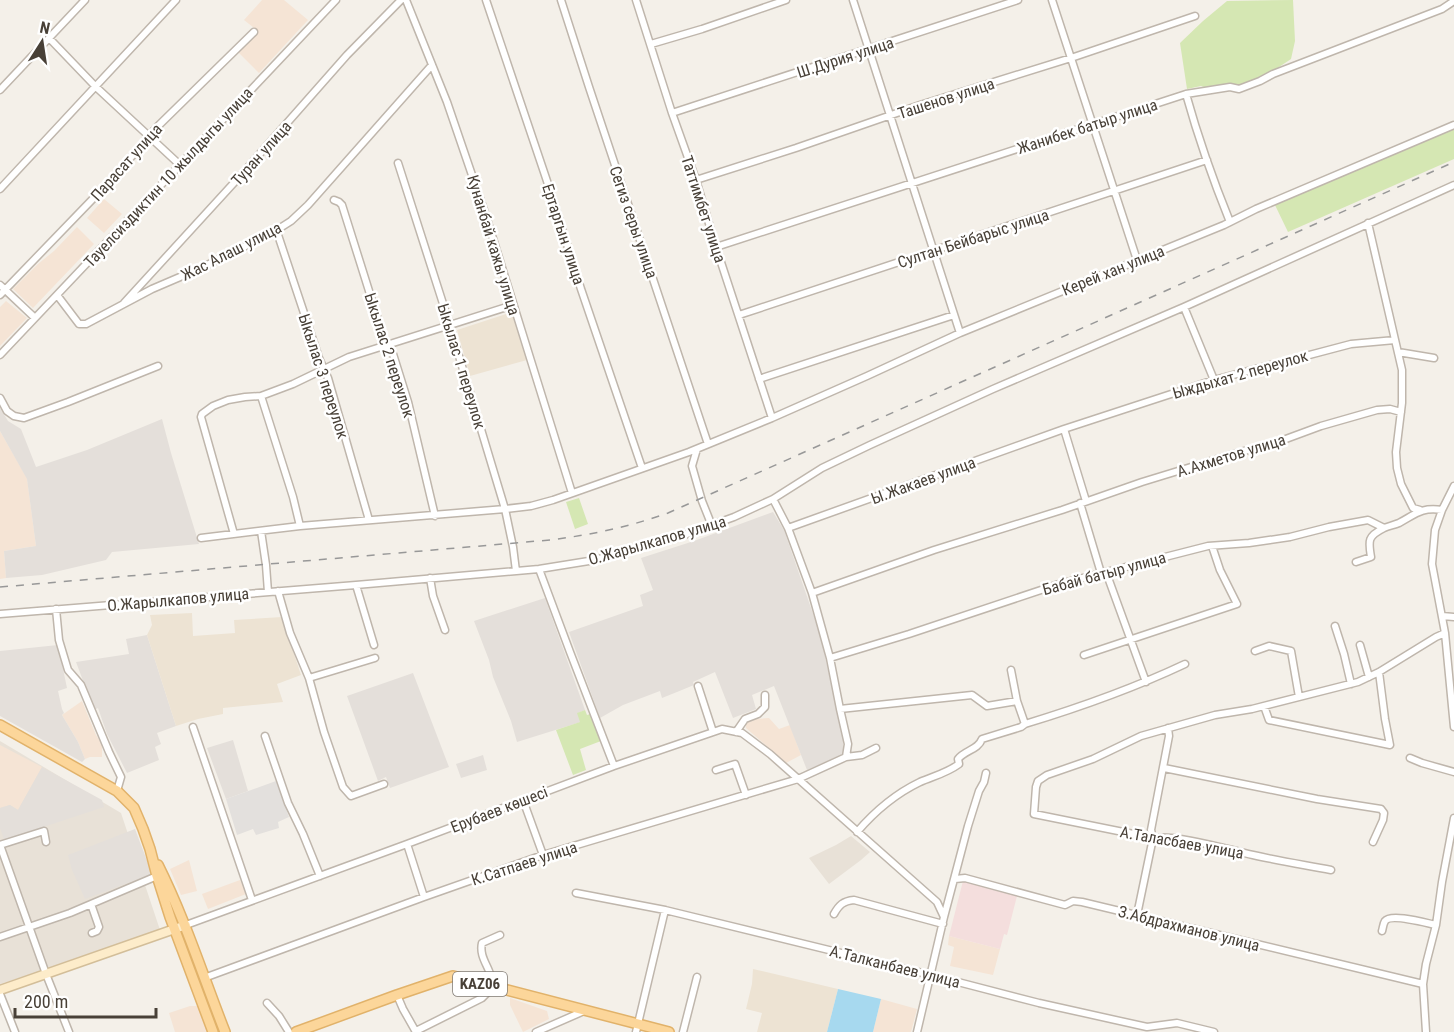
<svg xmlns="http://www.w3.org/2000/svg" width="1454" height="1032" font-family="'Roboto Condensed',sans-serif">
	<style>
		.residential { fill: #e8e1d7 }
		.commercial { fill: #f5e4d5 }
		.industrial { fill: #e4dfda }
		.education { fill: #ede3d3 }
		.medical { fill: #f4dedd }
		.green { fill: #d5e7b3 }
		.parking { fill: #e3e0dd }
		.water { fill: #a7d9ef }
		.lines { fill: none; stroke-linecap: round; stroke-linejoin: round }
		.street-casing { stroke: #bfb6ac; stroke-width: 9 }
		.secondary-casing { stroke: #d3be99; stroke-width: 11 }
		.primary-casing { stroke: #e1b26a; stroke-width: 12 }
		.street { stroke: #fff; stroke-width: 6 }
		.secondary { stroke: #fdecca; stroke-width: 8 }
		.primary { stroke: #fcd69a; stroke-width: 9 }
		.rail { stroke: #989898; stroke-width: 1.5; stroke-dasharray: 8 8; stroke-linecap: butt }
		.labels { text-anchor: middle; stroke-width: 5; stroke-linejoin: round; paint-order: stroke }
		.shield { fill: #fff; stroke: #7f7973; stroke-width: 1.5 }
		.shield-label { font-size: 15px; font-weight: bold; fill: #484037 }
		.street-label { font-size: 16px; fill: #484037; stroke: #fff }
	</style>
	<rect width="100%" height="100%" fill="#f4f0e9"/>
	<path class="residential" d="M0 741 121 813 161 933 0 984Z
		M851 836 870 852 861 860 829 884 809 858 836 845Z"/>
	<path class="commercial" d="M262 0H284L308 20 259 73 238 52 258 31 244 20Z
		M104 199 122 214 104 233 87 218Z
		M77 227 94 244 33 308 13 289 38 264 54 251Z
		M6 301 27 318 0 346V307Z
		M0 431 27 478 36 546 4 551 6 578 0 579Z
		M82 701 96 735 102 744V757H90L85 759 78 742 62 715Z
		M769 718 779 729 790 725 801 755 786 763 746 728V723L757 719Z
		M0 745 42 767 18 810 10 805 0 808Z
		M189 860 197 891 181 895 170 869Z
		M240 880 246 894 208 909 202 894Z
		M949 936 1000 949 993 975 950 966 954 947 948 945Z
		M510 998 547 1011 549 1019 523 1032 510 1005Z
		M881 999 917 1009 911 1032H873Z
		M190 1006H198L208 1032H175L169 1013Z"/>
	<path class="industrial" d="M0 408 8 421 21 429 36 467 87 450 162 419 171 453 199 544 112 552 106 560 42 575 6 578 4 551 36 546 27 479 0 431Z
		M773 512 784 530 820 634 843 737V754L807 770 774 686 752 695 756 709 733 718 715 672 693 682 694 685 677 692 662 698 660 691 623 705 600 718 569 632 643 606 640 595 653 590 641 558 694 541Z
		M545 598 585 710 578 713 581 722 517 742 511 721 493 677 489 660 474 621Z
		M147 635 176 726 157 733 161 744 155 747 159 760 127 773 107 734 98 708 94 710 76 662 129 654 126 639Z
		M58 645 67 688 58 691 62 709 64 713 62 715 78 742 85 759 82 762 0 716V651Z
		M413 673 449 767 390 788 386 777 378 781 347 696Z
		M233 740 248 791 226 799 207 748Z
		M483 755 487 770 461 778 456 764Z
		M42 767 102 800 104 807 4 840 0 828V808L10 805 18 810Z
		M135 829 152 874 85 899 72 870 68 855Z"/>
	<path class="education" d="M512 312 527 360 470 376 457 330Z
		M192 613 193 636 235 633 234 620 282 617 301 675 277 684 283 702 223 708V714L198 719 176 726 147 635 152 625 150 615Z
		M753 969 838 989 827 1032H757L762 1013 746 1009 752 984Z"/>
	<path class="medical" d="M963 881 1017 896 1007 935 1004 934 1000 949 949 936Z"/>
	<path class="green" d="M1293 0 1295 41 1291 59 1270 73 1238 86 1209 89 1201 86 1187 89 1180 43 1203 21 1227 1Z
		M1454 127V159L1288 232 1274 203Z
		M579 498 588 524 575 529 566 502Z
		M585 710 587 715 590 714 601 741 580 749 586 770 573 775 556 730 580 722 577 713Z"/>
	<path class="parking" d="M276 781 289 817 278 822 279 828 256 835 253 829 237 835 226 799Z"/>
	<path class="water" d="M838 989 881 999 873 1032H827Z"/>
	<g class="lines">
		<g class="street-casing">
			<path id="street" d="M406 0 447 102 486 216 572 493
				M486 0 549 187 581 289 642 468
				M561 0 589 87 708 444
				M636 0 672 113 696 180 716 247 772 418
				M853 0 960 333
				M1052 0 1137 260
				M49 38 96 87 180 165
				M651 44 702 29 786 0
				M0 90 85 0
				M1186 94C1198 137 1213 180 1230 222
				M672 113 1018 0
				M398 163 446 313 505 509 513 547 516 571
				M696 180 796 148 920 105 1071 58 1195 16
				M0 189 176 0
				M334 200 339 202 342 205 386 345 393 354 408 402 435 516
				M1368 223 1402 370V403L1396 452 1397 468 1401 484 1413 508 1420 510
				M277 232 319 358 328 378 369 520
				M716 247 1186 94 1230 87 1239 89 1260 81 1273 74 1442 9 1454 1
				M0 285 35 318
				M0 295 113 178 156 128 254 32
				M57 295 79 324H86L152 289 201 268 258 240 277 232 280 228 291 221 308 205 432 65
				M124 303 242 174 347 55 401 0
				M1184 307 1214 380
				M739 315 1207 160
				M1398 352 1434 358
				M0 355 336 0
				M759 379 954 315
				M261 396 293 497 300 526
				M0 398 7 411 14 416 24 418 68 402 158 366
				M1064 429 1086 501
				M697 449 692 466 702 501 712 526
				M1454 486 1442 510 1435 530 1432 564 1445 633 1454 727
				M773 499 788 528 1064 429 1214 380 1351 344 1395 340
				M1080 503 1101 573
				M788 528 812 593 830 658 840 709
				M261 531 266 565 268 592
				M234 534 201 417 202 414 213 406 228 400 245 397 261 396 293 384 349 357 513 305
				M201 538 300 526 505 509 531 506 553 500 689 452 772 418 867 376 960 333 1224 225 1256 209 1454 125
				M1356 562 1371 557C1368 540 1368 536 1384 528
				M539 569 570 652 614 766
				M1106 572 1146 682
				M430 578 433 596 445 630
				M356 585 374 645
				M278 591 290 633 309 678 324 732 343 787 351 796 384 784
				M812 593 934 550 1062 510 1142 482 1240 452 1275 443 1321 426 1377 410 1390 409 1401 412
				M56 609 59 640 68 670 81 685 109 752 121 777 117 791
				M0 614 356 585 539 569 595 560 676 538 734 517 773 499 822 468 870 445 993 389 1184 307 1454 185
				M1442 616 1454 617
				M1335 626 1344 654 1351 684
				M1360 645 1369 677
				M1255 651 1269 646 1291 651 1299 697
				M1084 655 1237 604 1220 570 1212 546
				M830 658 909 634 1059 584 1208 546 1249 543 1290 537 1329 527 1368 520 1384 528C1389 526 1394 525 1399 523 1416 514 1421 507 1442 510
				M1011 670 1017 701
				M309 678 375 658
				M698 686 713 732
				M1264 706 1269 720 1390 745 1385 719 1379 672
				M193 727 252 900
				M736 732 745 719 758 714 765 707V695
				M265 736 288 803 303 834 320 876
				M846 757 862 755 876 748
				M1410 758 1422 763 1454 772
				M1164 768 1317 799 1381 809 1384 813 1383 820 1373 842
				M716 770 735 764 746 795
				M523 800 543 855
				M857 832C875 811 895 794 920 782 934 776 947 773 959 764L958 759C965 750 978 750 982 739L1021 727 1025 724
				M46 842 44 831 0 845 46 974 69 1032
				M407 844 424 897
				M1331 870C1305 865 1279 861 1253 855 1225 849 1181 835 1153 838L1034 814 1036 787 1038 781 1047 775 1093 759 1141 736 1215 715 1252 709 1358 682 1379 672 1436 637 1445 633
				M955 879 965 878 1065 905 1073 901 1082 902 1423 984
				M576 893 665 910 931 975 1039 1003 1147 1027 1177 1023 1214 1032
				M91 904 99 927 97 931 92 933
				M834 914C839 905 843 901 854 900L943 924
				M1137 915 1153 838 1151 830 1169 736 1168 728
				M186 925 407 844 614 766 722 729 742 733 770 754 937 902 944 917
				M1382 931C1383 928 1383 924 1385 921 1391 913 1426 923 1436 925
				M0 937 70 913 157 876
				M204 978 424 897 543 855 798 779 846 757 848 744 840 709 972 695 987 706 1017 701 1025 724C1081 707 1132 689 1185 664
				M491 987C495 971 478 960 482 943L500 935
				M0 994 15 1032
				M397 995 403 1009 416 1032
				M267 1003 279 1016 289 1032
				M416 1031 482 998 487 993 486 985
				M536 1032 584 1011
				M636 1032 665 910
				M683 1032 697 977
				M917 1032 944 917 968 826 979 791 984 782 986 773
				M1426 1032 1423 984 1426 964 1436 925 1442 882 1454 818"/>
		</g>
		<g class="secondary-casing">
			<path id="secondary" d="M0 990 186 925"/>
		</g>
		<g class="primary-casing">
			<path id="primary" d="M0 725 117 791 134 808 143 829 150 849 157 876 170 917 213 1032
				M158 865C185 919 203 976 225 1032
				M296 1032 397 995 453 976 669 1032"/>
		</g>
		<use href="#street" class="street"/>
		<use href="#secondary" class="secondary"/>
		<use href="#primary" class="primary"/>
		<path class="rail" d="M0 587 550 540C590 535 629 527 668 513L1454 162"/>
	</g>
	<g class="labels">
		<rect class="shield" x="453" y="972" width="54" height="24" rx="4.5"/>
		<g class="shield-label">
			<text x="480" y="989">KАZ06</text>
		</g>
		<g class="street-label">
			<text transform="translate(845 57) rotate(-18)" y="6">Ш.Дурия улица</text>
			<text transform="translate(946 98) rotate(-18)" y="6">Ташенов улица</text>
			<text transform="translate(1087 126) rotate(-18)" y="6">Жанибек батыр улица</text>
			<text transform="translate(261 153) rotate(-48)" y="6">Туран улица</text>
			<text transform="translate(126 162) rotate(-48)" y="6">Парасат улица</text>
			<text transform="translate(168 177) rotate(-47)" y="6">Тауелсиздиктин 10 жылдыгы улица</text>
			<text transform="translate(704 209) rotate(72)" y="6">Таттимбет улица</text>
			<text transform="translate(634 222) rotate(71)" y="6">Сегиз серы улица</text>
			<text transform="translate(564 234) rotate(72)" y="6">Ертаргын улица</text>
			<text transform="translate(973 238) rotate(-18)" y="6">Султан Бейбарыс улица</text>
			<text transform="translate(494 245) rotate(73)" y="6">Кунанбай кажы улица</text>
			<text transform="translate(231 251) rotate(-27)" y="6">Жас Алаш улица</text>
			<text transform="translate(1113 270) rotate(-22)" y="6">Керей хан улица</text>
			<text transform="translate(390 355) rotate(72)" y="6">Ыкылас 2 переулок</text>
			<text transform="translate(462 366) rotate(73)" y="6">Ыкылас 1 переулок</text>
			<text transform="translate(1240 374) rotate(-16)" y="6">Ыждыхат 2 переулок</text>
			<text transform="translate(324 376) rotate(72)" y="6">Ыкылас 3 переулок</text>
			<text transform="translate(1231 455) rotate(-17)" y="6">А.Ахметов улица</text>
			<text transform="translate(923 480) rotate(-20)" y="6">Ы.Жакаев улица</text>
			<text transform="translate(657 540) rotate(-16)" y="6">О.Жарылкапов улица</text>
			<text transform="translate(1104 573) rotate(-15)" y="6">Бабай батыр улица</text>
			<text transform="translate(178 599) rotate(-5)" y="6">О.Жарылкапов улица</text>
			<text transform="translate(499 809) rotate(-21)" y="6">Ерубаев көшесі</text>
			<text transform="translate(1182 842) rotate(10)" y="6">А.Таласбаев улица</text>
			<text transform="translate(524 863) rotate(-18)" y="6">К.Сатпаев улица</text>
			<text transform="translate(1189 928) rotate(14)" y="6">З.Абдрахманов улица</text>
			<text transform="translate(895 966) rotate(14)" y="6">А.Талканбаев улица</text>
		</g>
	</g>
	<g transform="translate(42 42) rotate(12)" stroke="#ffffff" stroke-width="4.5" paint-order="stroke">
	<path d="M0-4.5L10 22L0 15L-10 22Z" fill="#484037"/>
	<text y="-9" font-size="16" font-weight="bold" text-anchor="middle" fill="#484037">N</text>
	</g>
	<path d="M15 1008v9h141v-9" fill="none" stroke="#484037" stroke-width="3"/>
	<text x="24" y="1008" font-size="18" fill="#484037" stroke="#ffffff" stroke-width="4.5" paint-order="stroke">200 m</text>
</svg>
